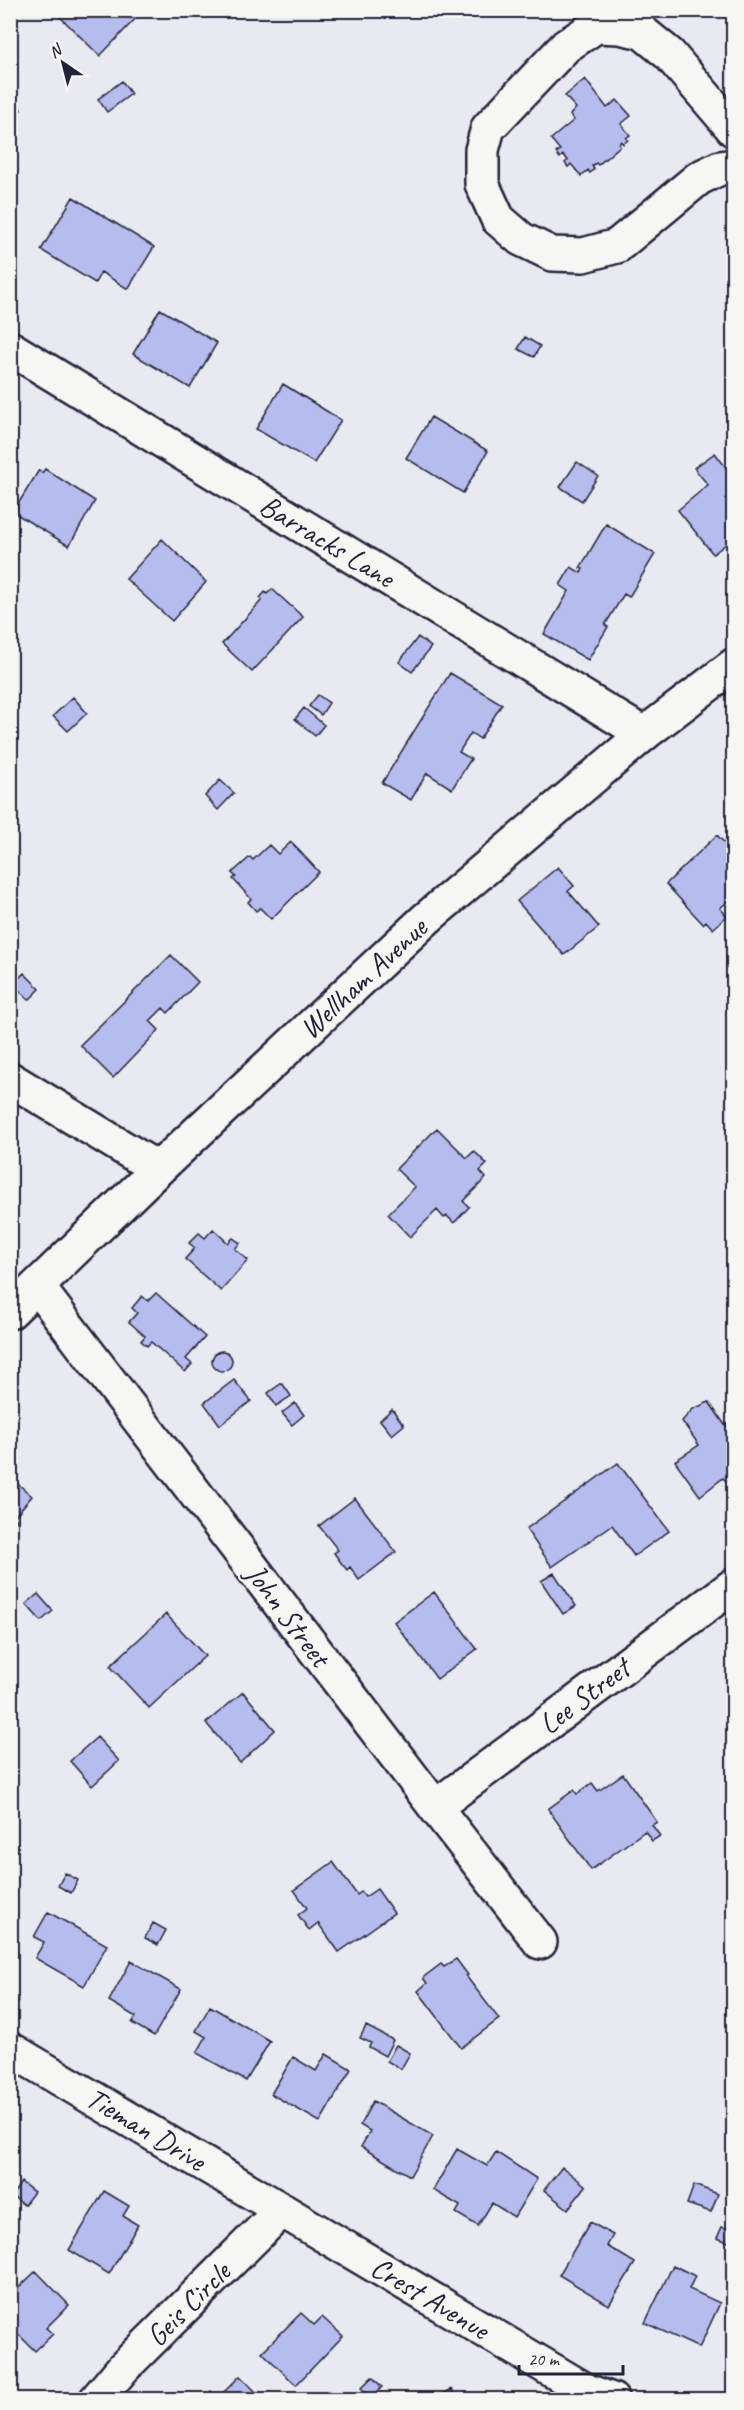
<svg xmlns="http://www.w3.org/2000/svg" width="744" height="2410" font-family="Caveat,sans-serif">
	<style>
		.building { fill: #b7bcee; stroke: #22223b; stroke-width: 1.5 }
		.lines { fill: none; stroke-linecap: round; stroke-linejoin: round }
		.minor-casing { stroke: #22223b; stroke-width: 38 }
		.tertiary-casing { stroke: #22223b; stroke-width: 38 }
		.minor { stroke: #f6f6f2; stroke-width: 33 }
		.tertiary { stroke: #f6f6f2; stroke-width: 33 }
		.labels { text-anchor: middle; stroke-width: 4.5; stroke-linejoin: round; paint-order: stroke }
		.street-label { font-size: 30px; fill: #22223b; stroke: #f6f6f2 }
	</style>
	<rect width="100%" height="100%" fill="#e9eaf1"/>
	<filter id="ink" filterUnits="userSpaceOnUse"><feTurbulence type="fractalNoise" baseFrequency=".0167" numOctaves="2"/><feDisplacementMap in="SourceGraphic" scale="12" xChannelSelector="R" yChannelSelector="G"/><feConvolveMatrix kernelMatrix="1 2 1 2 8 2 1 2 1" color-interpolation-filters="sRGB"/></filter>
	<g filter="url(#ink)">
		<path class="building" d="M130 10 137 17 100 56 53 10Z
			M585 79 607 108 617 100 631 116 621 124 630 135 626 138 628 140 623 144 621 141 619 144 620 146 598 165 596 163 592 166 594 169 590 173 588 170 581 176 571 164 568 167 565 163 568 160 563 155 560 158 556 153 560 150 551 139 574 120 570 115 576 108 565 96Z
			M122 81 131 94 107 112 98 99Z
			M10 86 21 110 10 115Z
			M73 197 154 247 128 289 101 272 95 283 41 250Z
			M160 309 217 343 190 388 133 354Z
			M525 337 540 346 534 357 518 349Z
			M283 384 341 420 314 463 256 429Z
			M431 417 488 451 463 493 406 458Z
			M715 453 727 469 734 464V538L713 554 678 510 708 485 694 468Z
			M577 462 598 476 582 501 560 487Z
			M45 469 95 501 69 546 13 512 39 470 42 473Z
			M606 524 655 554 629 597 624 594 605 625 608 627 588 660 544 634 569 591 560 585 571 567 581 573 583 569 580 568Z
			M162 539 206 582 172 621 126 579Z
			M272 589 303 617 252 672 222 644 262 600 260 598 265 592 267 594Z
			M418 637 431 647 412 672 399 662Z
			M450 673 502 704 480 739 471 733 459 752 471 759 452 789 427 773 411 800 382 783Z
			M318 695 329 703 321 715 309 706Z
			M73 697 87 713 68 731 53 716Z
			M304 708 324 725 315 736 295 719Z
			M220 780 234 793 218 810 205 796Z
			M717 835 734 853V896L720 908 727 916 713 929 706 921 703 924 666 884Z
			M291 842 319 872 271 919 260 908 256 911 248 902 251 899 233 879 236 877 232 873 250 857 253 860 269 845 278 854Z
			M558 867 574 886 568 891 599 927 564 955 517 901Z
			M171 955 198 982 168 1013 163 1008 150 1021 159 1030 113 1078 80 1045Z
			M24 973 40 989 29 1000 13 984Z
			M437 1128 467 1158 474 1151 487 1164 480 1171 486 1178 463 1201 469 1207 454 1223 447 1216 444 1218 437 1210 410 1237 388 1214 415 1187 396 1169Z
			M213 1229 228 1243 233 1238 240 1243 235 1249 248 1260 221 1291 185 1259 195 1248 189 1243 199 1233 205 1238Z
			M156 1293 205 1337 186 1359 192 1364 185 1372 151 1342 147 1346 141 1341 145 1336 129 1322 137 1313 132 1308 142 1296 148 1301Z
			M212 1361a10 10 0 1 1 20 0a10 10 0 1 1-20 0Z
			M234 1380 251 1401 220 1425 204 1403Z
			M282 1383 291 1396 276 1406 268 1393Z
			M709 1402 725 1425 734 1421V1476L726 1481 723 1478 700 1496 675 1461 699 1445 682 1421 693 1409Z
			M295 1403 304 1415 292 1425 282 1413Z
			M392 1409 404 1425 392 1435 380 1420Z
			M618 1463 669 1531 634 1556 612 1525 552 1567 526 1529Z
			M10 1477 32 1496 14 1517 17 1520 10 1526Z
			M355 1498 396 1552 359 1580 350 1567 347 1570 342 1564 334 1553 338 1550 319 1526Z
			M554 1573 576 1606 563 1614 541 1581Z
			M434 1592 477 1649 437 1679 394 1622Z
			M38 1594 53 1611 41 1621 26 1604Z
			M166 1614 205 1656 149 1708 110 1666Z
			M243 1692 275 1730 240 1763 206 1723Z
			M97 1737 119 1761 92 1786 70 1761Z
			M623 1774 657 1822 652 1825 660 1836 652 1841 645 1831 591 1870 548 1809 574 1790 577 1794 592 1783 598 1791Z
			M333 1862 357 1895 361 1892 365 1897 377 1889 394 1913 339 1952 318 1923 309 1930 298 1915 307 1908 294 1890Z
			M65 1873 78 1880 71 1893 58 1886Z
			M48 1912 107 1945 84 1986 35 1958 44 1942 34 1937Z
			M153 1923 166 1930 158 1945 145 1938Z
			M456 1959 468 1975 466 1976 499 2019 461 2048 418 1991 427 1983 423 1978 425 1976 441 1964 444 1967Z
			M131 1961 181 1989 154 2036 132 2023 136 2017 109 2001Z
			M210 2006 270 2041 246 2081 197 2053 206 2037 196 2031Z
			M366 2026 393 2040 385 2056 369 2047 371 2043 360 2038Z
			M396 2045 410 2053 401 2069 387 2061Z
			M326 2054 351 2069 320 2122 271 2094 293 2057 316 2071Z
			M373 2101 433 2136 410 2176 361 2147 370 2131 360 2125Z
			M457 2149 487 2166 496 2152 537 2179 514 2217 492 2203 478 2226 456 2213 460 2206 433 2190Z
			M562 2167 586 2186 568 2209 544 2190Z
			M21 2182 34 2192 24 2205 12 2196Z
			M694 2185 718 2194 711 2212 687 2204Z
			M104 2191 129 2206 123 2216 138 2225 109 2274 69 2250Z
			M590 2222 613 2235 607 2246 635 2263 609 2305 559 2275Z
			M722 2227 734 2231V2244L717 2238Z
			M673 2265 695 2276 689 2289 720 2303 699 2348 645 2323Z
			M36 2271 69 2305 46 2328 53 2334 35 2351 10 2326V2296Z
			M301 2313 314 2325 322 2317 343 2336 296 2385 262 2352Z
			M240 2376 264 2400H203L211 2391 218 2398Z
			M372 2377 382 2387 371 2398 361 2388Z
			M452 2389 457 2400H431Z"/>
		<g class="lines">
			<g class="minor-casing">
				<path id="minor" d="M734 130 669 54 642 32 619 27 596 26 566 46 488 128 482 150V184L498 219 521 239 552 254 583 255 617 246 699 178 720 168 734 166
					M10 348 644 734
					M10 1079 158 1169
					M37 1286 435 1807 540 1942
					M435 1807 734 1585
					M10 2049 587 2391 612 2400
					M96 2400 123 2368 282 2210"/>
			</g>
			<g class="tertiary-casing">
				<path id="tertiary" d="M10 1312 158 1169 427 918 644 734 734 665"/>
			</g>
			<use href="#minor" class="minor"/>
			<use href="#tertiary" class="tertiary"/>
		</g>
	</g>
	<g class="labels">
		<g class="street-label">
			<text transform="translate(327 541) rotate(31)" y="10">Barracks Lane</text>
			<text transform="translate(363 978) rotate(-43)" y="10">Wellham Avenue</text>
			<text transform="translate(288 1615) rotate(53)" y="10">John Street</text>
			<text transform="translate(584 1696) rotate(-37)" y="10">Lee Street</text>
			<text transform="translate(146 2129) rotate(31)" y="10">Tieman Drive</text>
			<text transform="translate(430 2298) rotate(31)" y="10">Crest Avenue</text>
			<text transform="translate(188 2304) rotate(-45)" y="10">Geis Circle</text>
		</g>
	</g>
	<rect width="744" height="2410" fill="none" stroke="#f6f6f2" stroke-width="36"/>
	<rect x="18" y="18" width="708" height="2374" fill="none" stroke="#22223b" stroke-width="2" filter="url(#ink)"/>
	<g transform="translate(63 63) rotate(325)" stroke="#f6f6f2" stroke-width="4.5" paint-order="stroke">
	<path d="M0-4.5L10 22L0 15L-10 22Z" fill="#22223b"/>
	<text y="-9" font-size="16" font-weight="bold" text-anchor="middle" fill="#22223b">N</text>
	</g>
	<path d="M519 2365v9h104v-9" fill="none" stroke="#22223b" stroke-width="3"/>
	<text x="528" y="2365" font-size="18" fill="#22223b" stroke="#f6f6f2" stroke-width="4.5" paint-order="stroke">20 m</text>
</svg>
